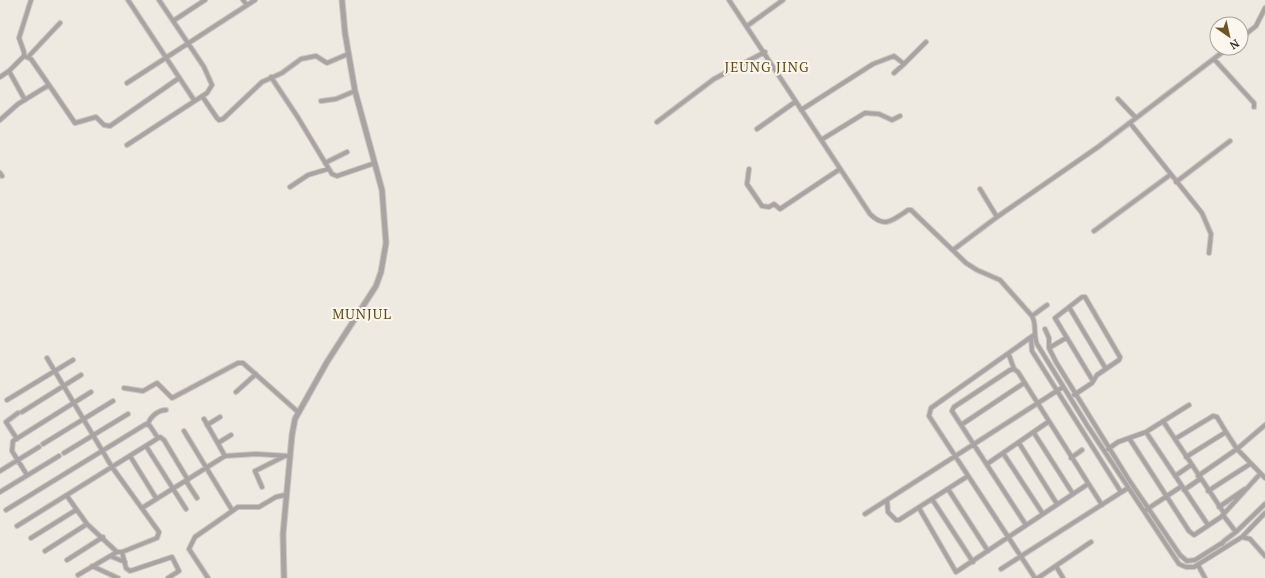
<svg xmlns="http://www.w3.org/2000/svg" width="1265" height="578" font-family="'PT Serif',serif">
	<style>
		.lines { fill: none; stroke-linecap: round; stroke-linejoin: round }
		.minor-casing { stroke: #cac7bf; stroke-width: 6 }
		.tertiary-casing { stroke: #cac7bf; stroke-width: 7 }
		.minor { stroke: #a9a4a3; stroke-width: 4 }
		.tertiary { stroke: #a9a4a3; stroke-width: 5 }
		.labels { text-anchor: middle; stroke-width: 4; stroke-linejoin: round; paint-order: stroke }
		.quarter-label { font-size: 14px; letter-spacing: 1px; fill: #664911; stroke: #fbf7ef }
	</style>
	<rect width="100%" height="100%" fill="#eeeae1"/>
	<g class="lines">
		<g class="minor-casing">
			<path id="minor" d="M128 0 194 100
				M243 0 247 5
				M729 0 870 214C885 229 893 220 908 210H911L966 263 977 270 1000 280 1032 316C1037 325 1033 334 1037 344L1087 425 1179 564 1186 567H1194L1242 537 1250 539 1265 556
				M173 21 205 0
				M747 26 783 0
				M1241 38 1256 26 1265 8
				M28 57 60 23
				M1214 59 1254 103V107
				M9 71 25 100
				M894 73 904 64
				M0 77 9 71 24 56V52L19 38 31 0
				M271 77 297 116 332 174 337 176 375 163
				M127 83 255 0
				M49 85 75 123 96 117 104 125 110 126 179 78
				M202 96 217 118 219 120 223 119 262 82 282 73 301 59 316 56 327 63 348 54
				M1118 99 1136 118
				M321 101 336 99 355 91
				M801 110 873 64 894 56 904 64 926 42
				M0 120 18 104 49 85 31 59 24 56
				M657 122 714 79 765 52
				M1130 123 1202 213 1211 234 1209 253
				M757 129 795 102
				M821 140 865 113 879 114 892 120 900 116
				M127 145 207 93 212 85 204 67 159 0
				M325 163 347 152
				M749 169 747 184 762 206 769 207 774 204 780 209 840 169
				M0 173 2 176
				M1176 182 1230 141
				M290 187 308 175 328 169
				M980 189 997 217
				M1094 231 1170 175
				M953 250 997 217 1098 147 1228 48
				M1069 307 1106 369
				M1032 316 1047 305
				M1045 329 1049 338V348L1056 362 1129 480 1180 555 1187 561 1195 560 1222 543
				M1034 335 931 408 929 416 1035 578
				M1031 338 1032 351 1121 492
				M1049 348 1066 338
				M1009 355 1014 369
				M47 358 112 467 159 532 157 538 122 552H117L78 575
				M124 388 143 391 157 383 172 398 238 363H243L298 412
				M236 392 256 374
				M1074 395 1092 383 1097 375 1119 360 1120 357 1085 297H1082L1055 318 1093 381
				M7 400 73 360
				M22 412 81 375
				M204 419 225 456
				M1163 421 1224 513
				M148 424C150 417 158 410 166 410
				M207 425 220 417
				M961 425 1024 383
				M184 431 232 510
				M1146 432 1208 525
				M1034 433 1073 494
				M1129 438 1189 531 1194 535 1221 517 1260 474
				M17 439 6 422 18 413
				M1175 439 1213 416 1217 417 1226 432
				M218 443 231 435
				M1019 443 1057 504
				M43 444 113 401
				M146 446 186 509
				M1108 449 1118 442 1146 432 1189 405
				M64 453 128 414
				M1003 453 1043 514
				M130 456 156 498
				M1186 457 1226 432 1237 449 1265 478
				M1071 458 1082 450
				M987 464 1048 422
				M0 471 39 447
				M27 475 12 451 13 441 91 392
				M1175 476 1191 465
				M1198 476 1237 449 1265 425
				M186 481 197 498
				M262 487 255 471 285 456
				M948 489 988 551
				M1184 490 1200 479
				M1208 491 1250 464
				M0 492 59 456
				M67 496 87 524 117 552
				M932 499 973 562
				M887 500 888 512 896 520H899L968 476
				M1219 507 1245 489
				M142 508 225 456 256 454 289 456
				M919 508 956 572 1088 484
				M6 510 146 424 150 426 158 438
				M1146 510 1182 486
				M865 514 1063 387
				M1223 515 1236 532 1265 504
				M1026 525 952 411 954 407 1010 370 1014 369 1018 372 1102 505
				M17 526 160 437 164 440 188 480
				M1242 537 1265 513
				M31 538 76 510
				M1222 544 1224 541 1236 532
				M45 551 87 524
				M122 552 126 568 130 571 172 557 179 571 168 578
				M110 556 125 562
				M67 560 103 537
				M1198 565 1205 578
				M92 566 118 578
				M1056 566 1063 578
				M1001 569 1128 488
				M208 578 189 549 195 537 238 507H259L276 497 285 495
				M1038 578 1091 542"/>
		</g>
		<g class="tertiary-casing">
			<path id="tertiary" d="M284 578 283 534 292 435 295 419 327 362 376 286 381 272 386 243 382 190 355 91 345 33 342 0"/>
		</g>
		<use href="#minor" class="minor"/>
		<use href="#tertiary" class="tertiary"/>
	</g>
	<g class="labels">
		<g class="quarter-label">
			<text x="767" y="72">JEUNG JING</text>
			<text x="362" y="319">MUNJUL</text>
		</g>
	</g>
	<g transform="translate(1229 36) rotate(146)"><circle r="19" fill="#fbf7ef" stroke="#a7a49d"/>
	<path d="M0-3L7 15L0 10L-7 15Z" fill="#6e5325"/>
	<text y="-6" font-size="11" font-weight="bold" text-anchor="middle" fill="#282723">N</text>
	</g>
</svg>
